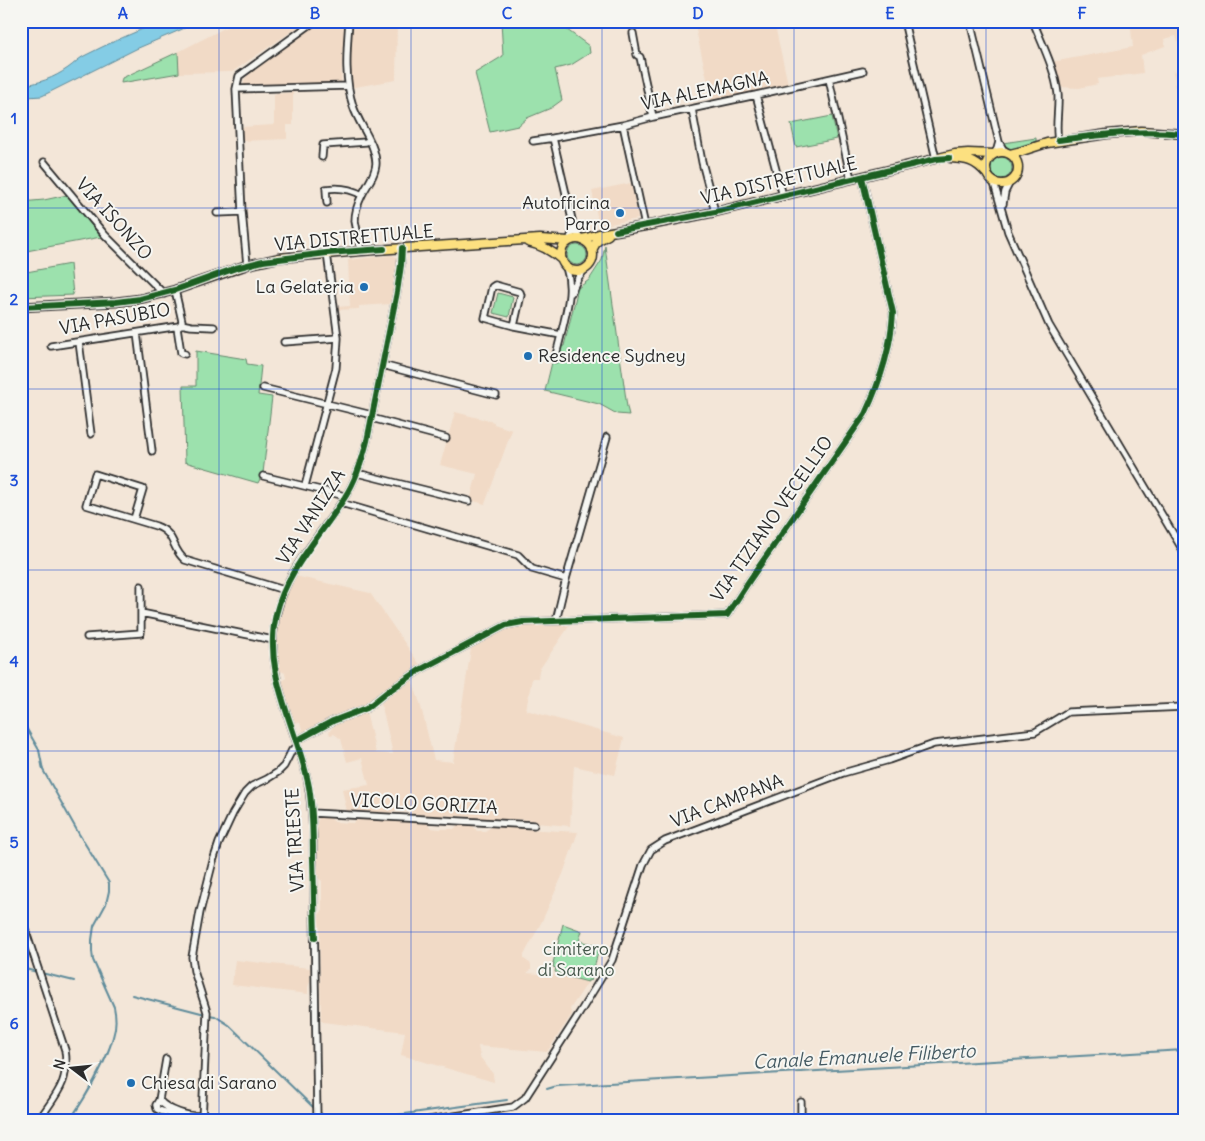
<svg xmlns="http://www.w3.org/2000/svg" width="1205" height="1141" font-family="Delius,sans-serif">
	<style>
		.built { fill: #f1dac6 }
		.green { fill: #9ce1ad; stroke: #64866c }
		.water { fill: #84cce5; stroke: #608c9b }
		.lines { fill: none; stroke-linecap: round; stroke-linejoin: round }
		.stream { stroke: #608c9b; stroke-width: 2 }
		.minor-casing { stroke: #2b2b2b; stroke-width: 9 }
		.major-casing { stroke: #2b2b2b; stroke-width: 11 }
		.minor { stroke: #f6f6f2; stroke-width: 5.5 }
		.major { stroke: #fce080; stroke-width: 8 }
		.cycleway-casing { stroke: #f6f6f2; stroke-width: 9 }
		.cycleway { stroke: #1b5e20; stroke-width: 6 }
		.grid { fill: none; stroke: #1d4ed8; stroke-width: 1; stroke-opacity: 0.55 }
		.poi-dot { fill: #1f6fb2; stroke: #f6f6f2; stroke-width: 2 }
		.labels { text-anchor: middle; stroke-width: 4; stroke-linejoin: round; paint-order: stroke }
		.street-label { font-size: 18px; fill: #2b2b2b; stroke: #f6f6f2 }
		.poi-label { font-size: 18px; fill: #2b2b2b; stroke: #f6f6f2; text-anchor: end }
		.park-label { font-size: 18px; fill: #47584c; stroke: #f6f6f2 }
		.water-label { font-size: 19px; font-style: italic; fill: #465b63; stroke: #f6f6f2 }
		.neatline { fill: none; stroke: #1d4ed8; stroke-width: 2 }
		.grid-label { font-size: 16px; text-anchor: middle; font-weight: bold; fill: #1d4ed8 }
	</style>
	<rect width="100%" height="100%" fill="#f3e6d8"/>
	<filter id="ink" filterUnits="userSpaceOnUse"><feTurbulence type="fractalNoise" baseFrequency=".02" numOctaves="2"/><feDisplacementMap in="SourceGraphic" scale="10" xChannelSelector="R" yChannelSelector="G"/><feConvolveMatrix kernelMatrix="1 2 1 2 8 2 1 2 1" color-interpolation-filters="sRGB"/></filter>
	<g filter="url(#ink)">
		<path class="built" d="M238 21H307L232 72 179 73 178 52Z
			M321 21H344L341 83 339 84 246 86 244 84V80L249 74 250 70Z
			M351 21H397L396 80 349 88Z
			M694 21H774L788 84 712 101Z
			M1130 21H1184V65L1176 36 1164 39 1165 46 1141 55 1143 73 1097 79 1098 84 1079 88 1060 87 1052 62 1133 47Z
			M1184 69V106L1183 107 1179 95H1177L1174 84 1176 83 1173 72Z
			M293 92V125H287V139L242 141 241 127 274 125V94L288 93Z
			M631 183 638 219 599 226 592 191Z
			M392 255 396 257 397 262 393 283V292L391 304 359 306V309L336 310V307L350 306 348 260Z
			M455 412 494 422V424L512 430 485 504 470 500 477 474 440 465Z
			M295 576 370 593 420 665 370 702 335 716 303 732 300 723 294 722 282 682 286 678 285 673 279 670 277 646 280 620 286 596Z
			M521 625H570L539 670 538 678H532L526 710 624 738 615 775 574 766 570 826 536 823 534 820 515 819V823L473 820V817L444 815 443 817 414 816 409 811H392L393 814 347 812 342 789 369 785 362 758 347 762 341 739 334 734 330 735 329 732 336 723 366 712 376 753 393 754 381 703 412 680 420 703 434 760 453 762 471 649 500 631 508 628Z
			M323 817H328L335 822 353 823 357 819 427 823 431 828 440 829H454L458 825 473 826 477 831H485L491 827 578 832 563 874 542 921 524 955V959L531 964V970L527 973 565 976 588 982 570 1009 572 1014 547 1052 478 1046 480 1057 493 1074 494 1082 401 1055 405 1032 323 1022 321 1020 319 915 322 911V881L318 878 317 822 319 818Z
			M235 960 310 968V981L308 987V994L232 985Z"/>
		<path class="green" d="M501 21H555L589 46 590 53 571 65 555 69 562 100 551 108 527 118 518 126 490 132 475 73 503 56Z
			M178 52 179 73 121 83 122 78Z
			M832 116 837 139 796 147 791 124Z
			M1036 138V141L1018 148 1012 149 1006 148 1003 143Z
			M990 168a11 11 0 1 1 22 0a11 11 0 1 1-22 0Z
			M67 195 101 237 21 252V202L44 200Z
			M567 255a10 10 0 1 1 20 0a10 10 0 1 1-20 0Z
			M605 246 627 407 629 415 617 414 599 404 545 391 556 346H564L578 288 589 280 602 260Z
			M70 264 73 295 21 297V273Z
			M498 293 513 297 509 317 493 313Z
			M196 351 246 359 247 364 261 366 258 395 272 397 263 473 258 483 185 462 183 386H196Z
			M563 924 582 931 579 941 597 945V948H599L591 981 588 980V982L565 976V974L555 972 556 968 553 967 554 963H553Z"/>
		<path class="water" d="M162 21H201L136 49 42 96 27 97 21 101V85C38 84 54 78 68 68 74 64 78 59 84 56 109 43 135 32 162 21Z"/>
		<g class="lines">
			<path class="stream" d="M21 360C27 374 30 386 21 400
				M21 719 39 750 43 770 79 834 109 883V891L106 904 94 926 92 940V951L93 960 114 1007C116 1016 116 1028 113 1037 106 1063 85 1098 70 1120
				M21 968 74 981
				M132 995 205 1014
				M209 1015 215 1016 229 1025 315 1109
				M547 1089 557 1086 1184 1050
				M319 1112 323 1115 334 1120
				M361 1120 507 1100"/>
			<g class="minor-casing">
				<path id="minor" d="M349 21C347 49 344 79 353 106 359 125 375 142 376 163 376 174 367 185 362 195 358 203 355 212 355 221L361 251
					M904 21 936 159
					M970 21 999 142
					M1033 21C1042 44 1055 69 1058 94 1059 110 1055 126 1058 140
					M633 33 637 55 640 57 653 117
					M829 79 851 179
					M236 89 348 86
					M756 95 783 196
					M692 109 702 162 715 212
					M623 125 645 226
					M553 138 623 125 653 117 756 95 863 71
					M533 141 553 138 574 228
					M994 154 997 149 999 142 1003 149 1010 154
					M322 157 323 145 366 142 369 140
					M44 162 105 235 164 294
					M994 183 1008 232 1049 325 1184 552
					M327 203 326 189C338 187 351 189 362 195
					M1003 204 1005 192 1010 182
					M217 213 242 212
					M569 241 574 228 581 239
					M247 265 242 212 236 89 239 76 315 21
					M495 285 520 292 521 295 514 326 485 318 492 287Z
					M571 293 578 278 587 267
					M181 324 191 326 214 327
					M514 326 561 335C566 311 574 291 566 267
					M177 327 181 353 185 354
					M137 333 152 451
					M79 342 91 434
					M284 342 338 338
					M51 346 179 326 181 324 182 321 175 290
					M555 359 561 335
					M382 365 496 395
					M263 388 368 414 375 419 446 438
					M357 473 469 501
					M263 476 341 495
					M305 486 336 368 338 338 327 253
					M341 503 518 555 532 569 566 579
					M134 519 143 489 95 474 86 505 156 526C176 533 171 549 185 560L284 590
					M141 586V613L273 640
					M556 621 566 579 607 437
					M87 637 141 633V613
					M296 741 333 721 367 708 387 692 420 670 506 625 523 622 727 615 749 581 865 414C880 382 891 349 893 313L862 177
					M312 813 534 825
					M21 917 65 1050C70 1083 56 1094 39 1120
					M159 1100 166 1059
					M193 1120 161 1111 157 1109 156 1105 159 1100C167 1110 190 1118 202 1115
					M202 1120 207 1012 194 971 192 957 200 912 213 861 219 843 233 813 245 793 252 786 267 779 278 772 284 766 292 750 298 747
					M317 1120 313 835C312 816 311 797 307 778 294 723 262 670 277 612 288 567 321 535 345 497 356 480 362 461 367 441L397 292 401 265 402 248
					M429 1120 513 1107 525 1098 579 1014 612 960 643 865 651 850 665 841 843 773 889 760 934 744 1035 732 1068 712 1184 707
					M801 1120V1102"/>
			</g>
			<g class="major-casing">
				<path id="major" d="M986 168a16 16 0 1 1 32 0a16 16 0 1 1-32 0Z
					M1010 154 1022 151 1047 143 1107 134 1141 131 1184 134
					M950 158C967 159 975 160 986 173
					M581 239 587 238 599 234 645 226 715 212 955 154 968 153 994 154
					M561 255a16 16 0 1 1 32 0a16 16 0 1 1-32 0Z
					M528 242C542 245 552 251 562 260
					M592 250 597 241 608 235
					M21 307 116 302 140 299 175 290 247 265 279 258 361 251 540 239 569 241"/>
			</g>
			<use href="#minor" class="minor"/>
			<use href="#major" class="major"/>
			<g class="cycleway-casing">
				<path id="cycleway" d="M1058 140C1101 135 1140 129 1184 134
					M616 231 715 212 936 159 949 158
					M21 307 116 302 140 299 175 290 236 268 263 261 327 253 384 249
					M296 741 333 721 367 708 387 692 420 670 506 625 523 622 727 615 749 581 865 414C880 382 891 349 893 313L862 177
					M315 938C314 912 314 885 313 859 313 835 313 811 309 787 298 728 262 676 276 614 287 569 321 536 345 497 356 480 362 461 367 441L397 292 401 265 402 248"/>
			</g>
			<use href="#cycleway" class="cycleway"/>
		</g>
	</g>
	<path class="grid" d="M219 21V1120M411 21V1120M602 21V1120M794 21V1120M986 21V1120M21 208H1184M21 389H1184M21 570H1184M21 751H1184M21 932H1184"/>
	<g class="poi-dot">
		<circle cx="620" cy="213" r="5"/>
		<circle cx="364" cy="287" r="5"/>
		<circle cx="528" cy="356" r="5"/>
		<circle cx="131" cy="1083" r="5"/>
	</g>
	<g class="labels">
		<g class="street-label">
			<text transform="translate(705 91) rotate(-12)" y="6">VIA ALEMAGNA</text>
			<text transform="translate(779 181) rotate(-13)" y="6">VIA DISTRETTUALE</text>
			<text transform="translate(114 219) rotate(48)" y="6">VIA ISONZO</text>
			<text transform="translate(354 238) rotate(-5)" y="6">VIA DISTRETTUALE</text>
			<text transform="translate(115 319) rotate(-10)" y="6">VIA PASUBIO</text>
			<text transform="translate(311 517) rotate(-57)" y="6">VIA VANIZZA</text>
			<text transform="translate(772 519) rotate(-55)" y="6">VIA TIZIANO VECELLIO</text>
			<text transform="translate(727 801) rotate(-21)" y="6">VIA CAMPANA</text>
			<text transform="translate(424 804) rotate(3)" y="6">VICOLO GORIZIA</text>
			<text transform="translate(295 840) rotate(-93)" y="6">VIA TRIESTE</text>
		</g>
		<g class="poi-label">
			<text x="610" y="209">Autofficina<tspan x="610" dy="21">Parro</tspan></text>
			<text x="354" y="293">La Gelateria</text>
			<text x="538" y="362" text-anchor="start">Residence Sydney</text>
			<text x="141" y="1089" text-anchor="start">Chiesa di Sarano</text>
		</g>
		<g class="park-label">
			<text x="576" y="955">cimitero<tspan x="576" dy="21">di Sarano</tspan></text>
		</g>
		<g class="water-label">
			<text transform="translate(864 1056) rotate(-3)" y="7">Canale Emanuele Filiberto</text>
		</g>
	</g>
	<rect width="1205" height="1141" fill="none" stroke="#f6f6f2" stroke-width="55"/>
	<g transform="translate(72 1068) rotate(286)" stroke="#f6f6f2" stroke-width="4" paint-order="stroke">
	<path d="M0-4L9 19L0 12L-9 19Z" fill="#2b2b2b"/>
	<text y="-8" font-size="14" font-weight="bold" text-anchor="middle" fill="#2b2b2b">N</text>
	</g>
	<rect x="28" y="28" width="1150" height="1086" class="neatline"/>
	<g class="grid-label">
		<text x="123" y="19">A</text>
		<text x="315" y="19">B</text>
		<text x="507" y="19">C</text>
		<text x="698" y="19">D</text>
		<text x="890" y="19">E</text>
		<text x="1082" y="19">F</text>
		<text x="14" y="124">1</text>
		<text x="14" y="305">2</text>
		<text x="14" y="486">3</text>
		<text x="14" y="667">4</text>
		<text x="14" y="848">5</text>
		<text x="14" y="1029">6</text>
	</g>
</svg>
